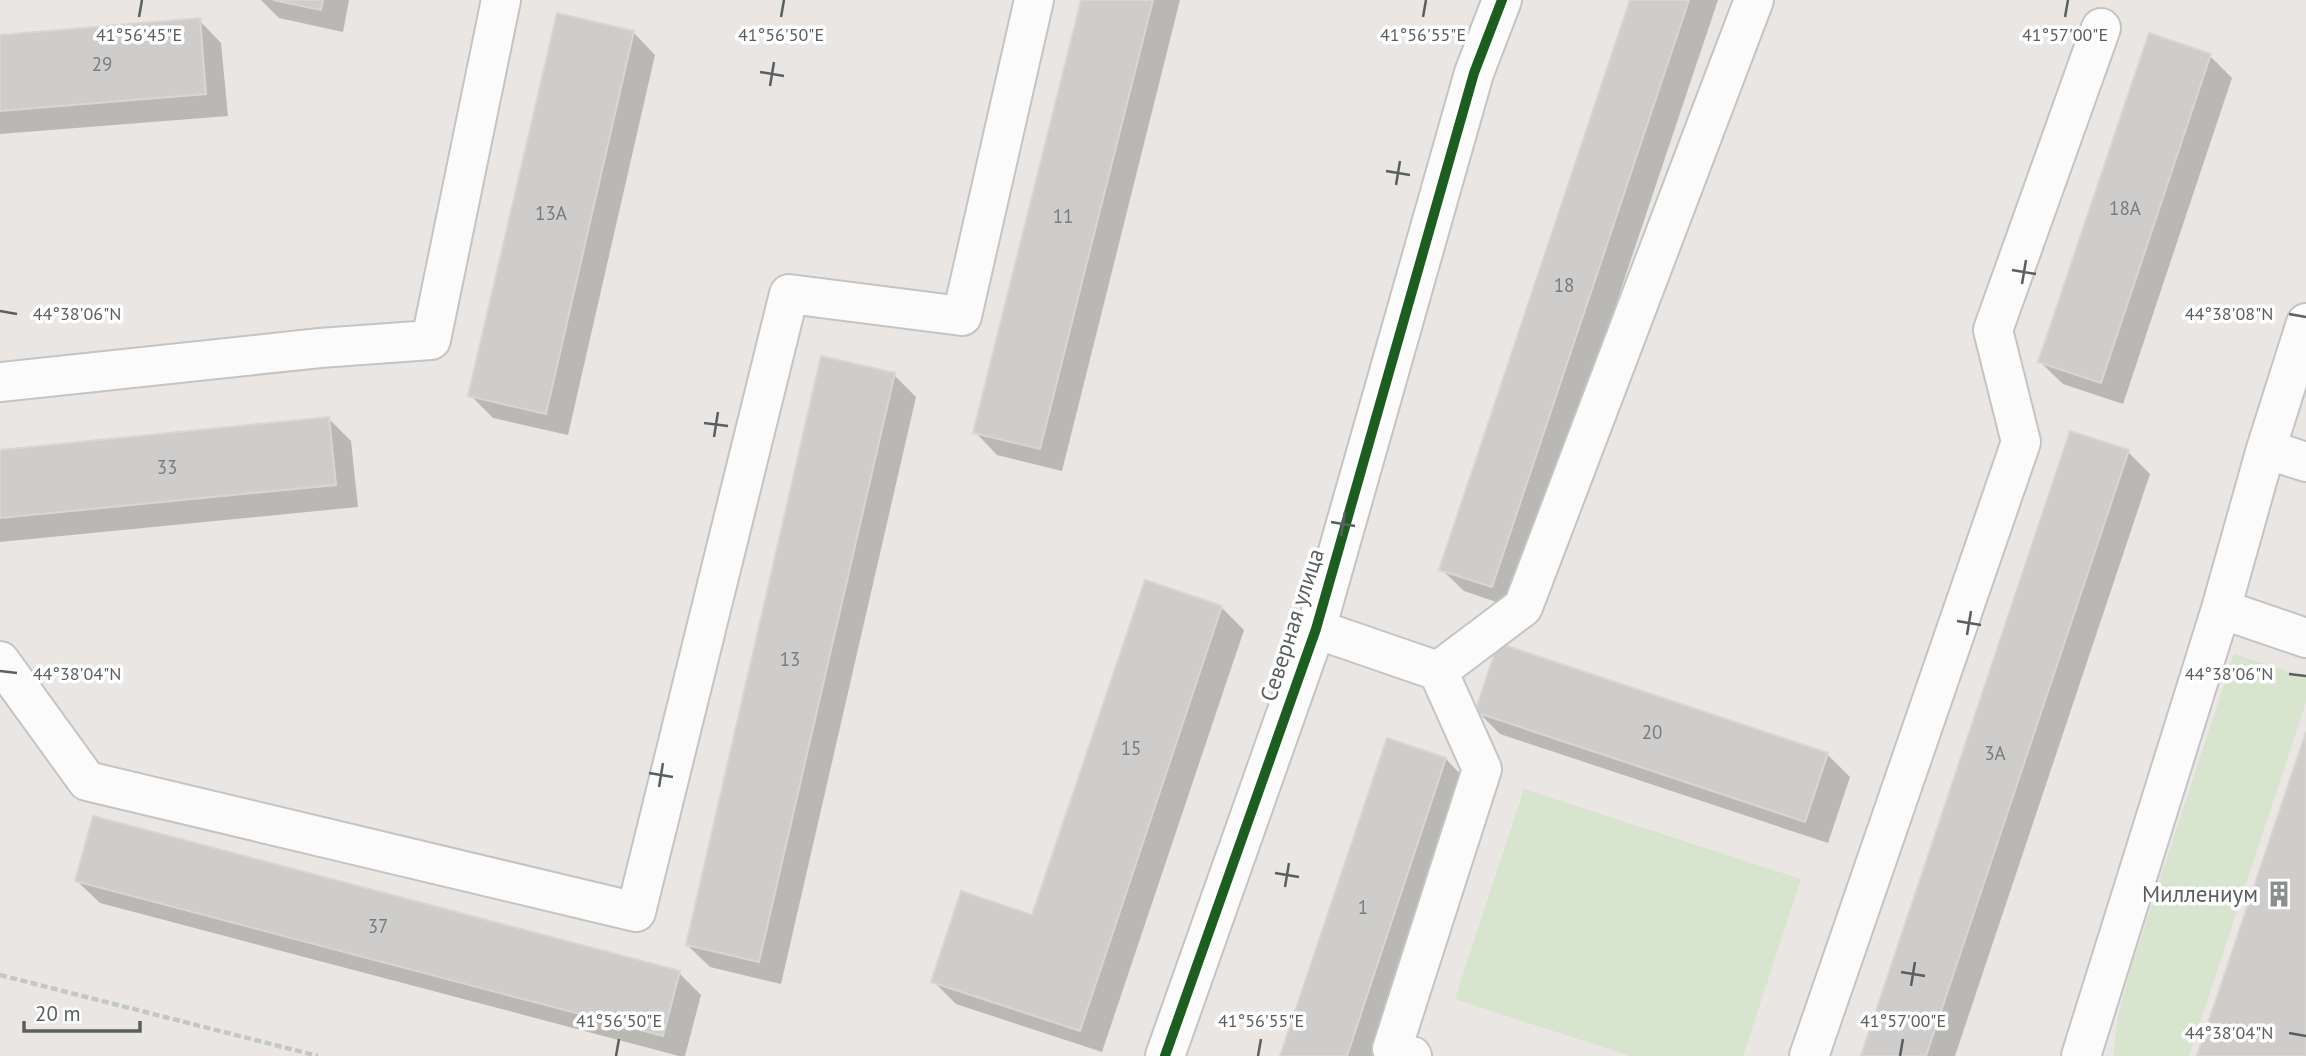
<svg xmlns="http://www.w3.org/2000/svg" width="2306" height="1056" font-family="'PT Sans',sans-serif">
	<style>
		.green { fill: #d7e4ce }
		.shadow { fill: #0003 }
		.building { fill: #cfcdcc; stroke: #d8d5d2; stroke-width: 2 }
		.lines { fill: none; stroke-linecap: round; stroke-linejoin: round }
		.minor-casing { stroke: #c5c4c4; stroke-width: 42 }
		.path { stroke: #c3c8c3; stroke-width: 4.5; stroke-dasharray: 7 3.5; stroke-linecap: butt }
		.minor { stroke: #fcfbfb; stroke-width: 38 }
		.cycleway-casing { stroke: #fff; stroke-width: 15 }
		.cycleway { stroke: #1b5e20; stroke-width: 10 }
		.ticks { fill: none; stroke: #595f61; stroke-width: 2.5 }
		.labels { text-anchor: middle; stroke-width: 7; stroke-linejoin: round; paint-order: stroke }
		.number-label { font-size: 19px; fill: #787c7d }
		.street-label { font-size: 23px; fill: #595f61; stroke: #fff }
		.poi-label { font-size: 23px; fill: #595f61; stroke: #fff; text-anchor: end }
		.ticks-label { font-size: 18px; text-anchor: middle; fill: #595f61; stroke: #fff; stroke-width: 7; stroke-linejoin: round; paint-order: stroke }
	</style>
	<rect width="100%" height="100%" fill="#e9e6e3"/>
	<path class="green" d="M2234 654 2306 677V702L2189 1056H2113L2118 1017 2131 968Z
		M1524 789 1801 879 1743 1056H1630L1455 999Z"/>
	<path class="shadow" d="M261 0H349L343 32 279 18Z
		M1083 0H1180L1062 471 997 455 975 432Z
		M1632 0H1718L1514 608 1464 591 1441 569Z
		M199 20 221 43 228 116 0 134V37Z
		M633 32 655 55 568 435 493 418 470 395Z
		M2210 56 2232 78 2123 404 2063 384 2040 362Z
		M894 375 916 397 781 984 710 967 687 945Z
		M329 419 351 441 358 507 0 542V452Z
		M2128 452 2150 474 1955 1056H1863Z
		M1221 607 1244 630 1102 1052 956 1004 933 981 1033 918Z
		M1477 711 1827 754 1850 777 1828 843 1500 734Z
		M1446 759 1468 782 1376 1056H1282Z
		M77 881 679 973 701 995 685 1056H679L100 903Z"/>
	<path class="building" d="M273 0H323L321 10Z
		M1081 0H1153L1040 449 973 433Z
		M1630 0H1689L1492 587 1439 570Z
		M557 13 634 31 546 414 468 396Z
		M200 18 206 94 0 111V35Z
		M2149 33 2211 54 2101 383 2038 362Z
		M821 356 895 373 759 962 686 945Z
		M329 417 336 485 0 518V450Z
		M2070 431 2129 450 1926 1056H1861Z
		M1145 580 1222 606 1080 1031 931 982 961 891 1032 915Z
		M1498 643 1828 753 1805 822 1475 712Z
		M2306 732V1056H2197Z
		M1387 738 1446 758 1347 1056H1280Z
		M93 816 680 971 663 1036 75 881Z"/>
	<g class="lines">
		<g class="minor-casing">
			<path id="minor" d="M0 382 320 348 431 340 501 0
				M2266 449 2306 462
				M2221 609 2266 449 2306 323
				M1316 629 1438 671 1482 769 1392 1049 1412 1056
				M0 661 87 781 636 912 789 294 962 316 1034 0
				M1438 671 1523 607 1754 0
				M1165 1056 1316 629 1474 73 1502 0
				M1809 1056 2021 442 1993 330 2101 28
				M2081 1056 2221 609 2306 638"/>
		</g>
		<path class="path" d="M0 975 318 1056"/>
		<use href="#minor" class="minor"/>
		<g class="cycleway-casing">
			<path id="cycleway" d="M1165 1056 1316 629 1474 73 1502 0"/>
		</g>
		<use href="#cycleway" class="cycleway"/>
	</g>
	<path class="ticks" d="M139 17 142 0M781 17 784 0M1423 17 1426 0M2065 17 2068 0M760 72 784 76M770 86 774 62M1386 171 1410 175M1396 185 1400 161M2012 270 2036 274M2022 284 2026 260M0 311 17 314M2289 314 2306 317M704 423 728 426M714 437 718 412M1331 522 1355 526M1341 536 1345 512M1957 621 1981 625M1967 635 1971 611M0 671 17 673M2289 674 2306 676M649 773 673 777M659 787 663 763M1275 873 1299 877M1285 887 1289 863M1901 972 1925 976M1911 986 1915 962M2289 1033 2306 1036M616 1056 619 1039M1258 1056 1261 1039M1900 1056 1903 1039"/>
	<defs>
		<g id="building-bare" transform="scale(2.1)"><path d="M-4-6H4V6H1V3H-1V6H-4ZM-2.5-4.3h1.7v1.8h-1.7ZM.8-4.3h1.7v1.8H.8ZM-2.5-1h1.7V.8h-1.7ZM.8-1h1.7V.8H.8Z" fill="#8b8e8e" stroke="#fff" stroke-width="2.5" paint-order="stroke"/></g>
	</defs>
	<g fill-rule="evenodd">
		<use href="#building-bare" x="2279" y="894"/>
	</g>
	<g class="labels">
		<g class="number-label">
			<text x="102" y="71">29</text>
			<text x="2125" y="215">18А</text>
			<text x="551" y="220">13А</text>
			<text x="1063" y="223">11</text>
			<text x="1564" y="292">18</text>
			<text x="167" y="474">33</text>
			<text x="790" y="666">13</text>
			<text x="1652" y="739">20</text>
			<text x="1131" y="755">15</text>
			<text x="1995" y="760">3А</text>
			<text x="1363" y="914">1</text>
			<text x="378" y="933">37</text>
		</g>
		<g class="street-label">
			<text transform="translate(1292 625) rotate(-72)" y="8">Северная улица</text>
		</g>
		<g class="poi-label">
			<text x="2258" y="902">Миллениум</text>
		</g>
	</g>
	<g class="ticks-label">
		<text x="139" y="41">41°56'45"E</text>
		<text x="781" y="41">41°56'50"E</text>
		<text x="1423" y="41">41°56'55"E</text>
		<text x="2065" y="41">41°57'00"E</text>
		<text x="77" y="320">44°38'06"N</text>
		<text x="2229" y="320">44°38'08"N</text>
		<text x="77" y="680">44°38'04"N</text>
		<text x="2229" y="680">44°38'06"N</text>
		<text x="619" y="1027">41°56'50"E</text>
		<text x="1261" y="1027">41°56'55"E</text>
		<text x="1903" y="1027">41°57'00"E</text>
		<text x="2229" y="1039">44°38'04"N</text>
	</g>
	<path d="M24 1021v10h116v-10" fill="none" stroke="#595f61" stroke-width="3.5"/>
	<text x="35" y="1021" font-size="21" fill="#595f61" stroke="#ffffff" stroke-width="5" paint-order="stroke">20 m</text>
</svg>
